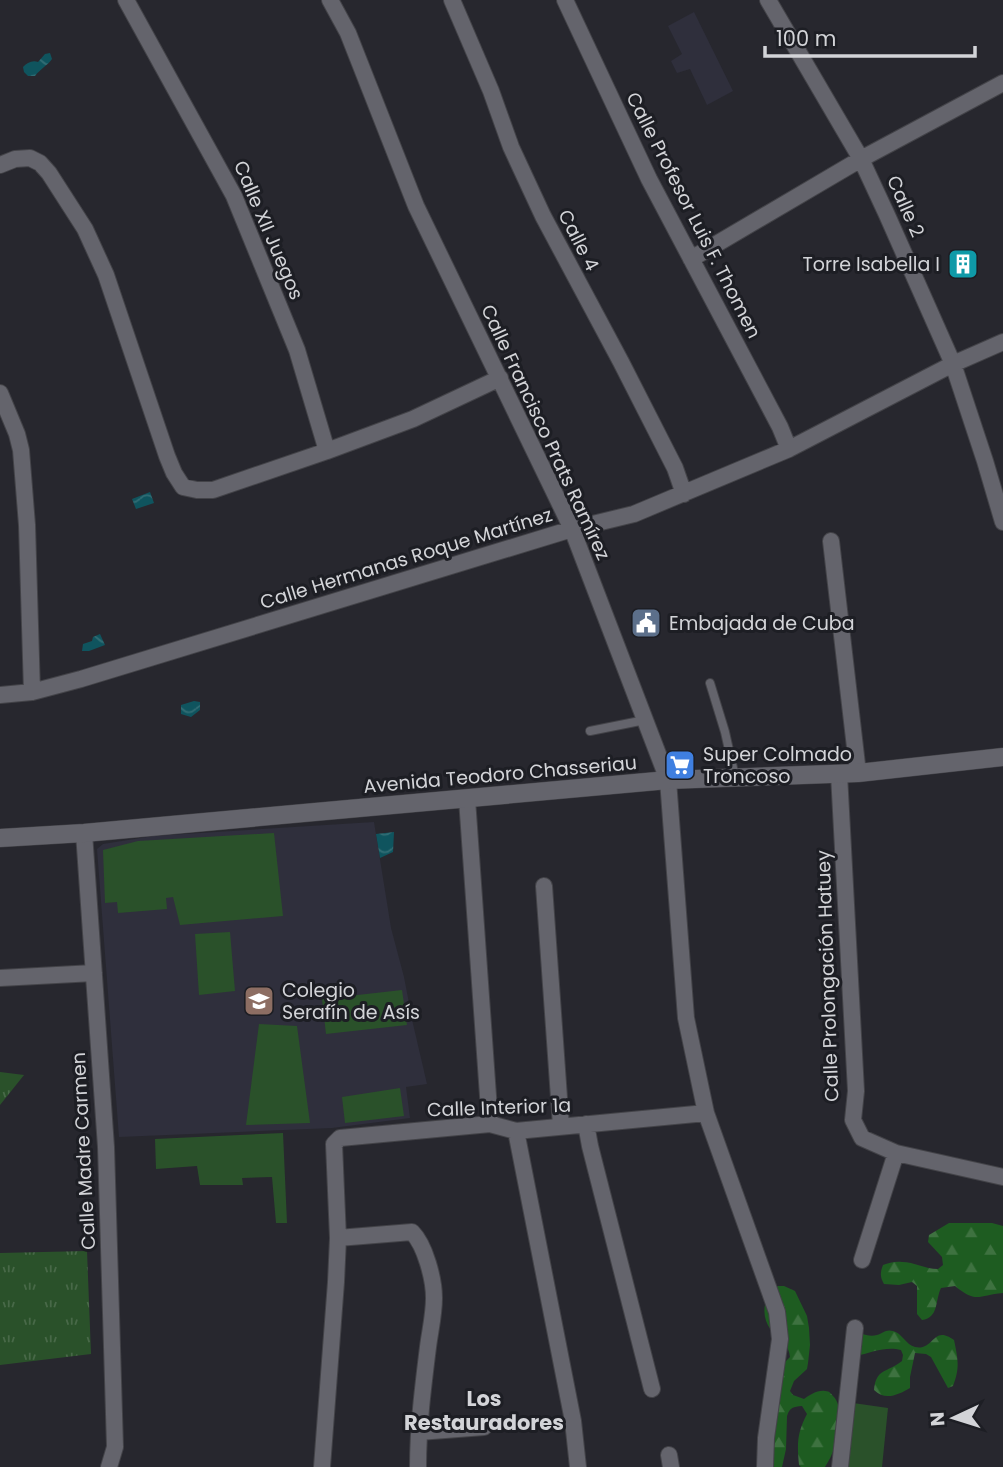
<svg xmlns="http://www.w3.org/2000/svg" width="1003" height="1467" font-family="Poppins,sans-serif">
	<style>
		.built { fill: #2f2f3c }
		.grass { fill: #2a512a }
		.forest { fill: url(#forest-firs) }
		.park { fill: url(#park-tufts) }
		.water { fill: url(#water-waves) }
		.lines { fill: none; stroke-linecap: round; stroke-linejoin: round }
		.lane-casing { stroke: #434348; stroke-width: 10 }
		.street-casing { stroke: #434348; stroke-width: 18 }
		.secondary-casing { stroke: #434348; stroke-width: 19 }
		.lane { stroke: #64646c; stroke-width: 8 }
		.street { stroke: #64646c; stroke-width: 16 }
		.secondary { stroke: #64646c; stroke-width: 18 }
		.labels { text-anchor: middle; stroke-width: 6; stroke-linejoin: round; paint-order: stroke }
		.street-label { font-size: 19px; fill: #d3d4d8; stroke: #1d1e24 }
		.poi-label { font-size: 19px; fill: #d3d4d8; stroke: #1d1e24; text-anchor: start }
		.neighbourhood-label { font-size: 21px; font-weight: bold; fill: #d3d4d8; stroke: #1d1e24 }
	</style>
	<defs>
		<pattern id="forest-firs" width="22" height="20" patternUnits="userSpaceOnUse" patternTransform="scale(1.75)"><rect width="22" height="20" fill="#1e5c21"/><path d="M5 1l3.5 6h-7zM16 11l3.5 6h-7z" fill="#3e7240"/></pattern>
		<pattern id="park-tufts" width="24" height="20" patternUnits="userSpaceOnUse" patternTransform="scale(1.75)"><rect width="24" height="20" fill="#2a512a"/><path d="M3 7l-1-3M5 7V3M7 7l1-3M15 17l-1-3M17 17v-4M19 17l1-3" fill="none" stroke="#486948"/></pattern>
		<pattern id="water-waves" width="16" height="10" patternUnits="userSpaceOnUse" patternTransform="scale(1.75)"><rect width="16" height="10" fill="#0f545e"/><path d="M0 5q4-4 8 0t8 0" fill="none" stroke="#316c74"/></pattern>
	</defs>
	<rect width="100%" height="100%" fill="#27272e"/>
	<path class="built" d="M694 12 733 91 707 105 690 69 677 73 671 61 682 54 668 26Z
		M374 822 391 928 404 977 413 1024 427 1084 406 1087 410 1118 332 1128 119 1137 97 849 103 844 153 836Z"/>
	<path class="grass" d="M274 833 283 916 180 925 173 897 166 898 167 909 118 913 117 902 105 903 103 850 138 841Z
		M230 932 235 991 199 995 195 934Z
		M402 990 407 1025 326 1034 322 999Z
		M259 1024 297 1026 310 1123 246 1125Z
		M400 1088 404 1116 345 1123 342 1097Z
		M283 1133 287 1223H276L272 1177 242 1178 243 1185H200L197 1166 156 1169 155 1139Z
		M853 1403 888 1408 882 1467H846Z"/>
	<path class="forest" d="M949 1223H992L1003 1226V1293C978 1295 977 1304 955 1286L941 1288C935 1300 939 1318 922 1320L917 1314V1286L912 1282 899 1285 884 1284C880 1277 880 1273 883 1265 889 1263 895 1261 902 1262 914 1262 925 1269 938 1269L943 1265 942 1257 928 1242 929 1235Z
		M778 1286H784L795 1291 807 1316 809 1328 810 1345 808 1363 807 1369 794 1381 790 1391 793 1395 804 1399C810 1395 817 1390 825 1391 830 1391 831 1394 834 1397 847 1413 836 1452 825 1467H801L799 1465C797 1444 797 1433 807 1414L802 1406C793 1407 790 1407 787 1416L786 1449 782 1467H764L774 1373 790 1357C789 1344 779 1339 771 1330 760 1316 763 1295 778 1286Z
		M850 1329C858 1332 868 1338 877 1335 883 1333 886 1329 893 1331 902 1333 906 1345 915 1347 935 1351 932 1324 954 1340 958 1359 960 1368 953 1386L948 1388 931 1357 926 1354 915 1353 910 1377V1388C898 1395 885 1401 874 1390 876 1368 887 1373 902 1361L903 1355 901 1350C887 1346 871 1352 857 1356L846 1345V1334Z"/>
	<path class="park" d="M0 1072 24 1075 0 1105Z
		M87 1251 91 1354 0 1365V1253Z"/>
	<path class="water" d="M50 53 52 59C47 66 40 69 35 76H28L24 72 23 67C27 63 32 60 38 62L45 54Z
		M150 492 154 503 136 509 132 499Z
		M100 634 105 645 89 651H82L83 644 92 641 93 637Z
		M194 701 200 702V710L191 717 181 714V705Z
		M394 832 393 852 380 858 376 834Z"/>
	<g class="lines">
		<g class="lane-casing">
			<path id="lane" d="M710 683 725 732 735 777
				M590 731 645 720"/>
		</g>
		<g class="street-casing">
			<path id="street" d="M126 0 234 196 297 350 327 451
				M330 0 348 33 416 206 572 529 668 780 686 1018 706 1113 777 1312 780 1339 766 1438 765 1467
				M452 0 491 91 511 147 543 216 621 362 675 468 684 494
				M565 0 649 179 780 427 789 449
				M768 0 861 159 887 215 953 364 985 461 1003 522
				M0 165 15 159 30 158 40 163 49 173 85 229 106 275 167 456 174 473 183 487 197 490H213L327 451 413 419 500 378
				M691 259 861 159 1003 83
				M0 393 17 434 21 450 27 525 32 692
				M831 541 858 773
				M0 695 32 692 81 679 572 529 634 514 789 449 953 364 1003 342
				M839 774 856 1091 853 1120 862 1138 896 1153 1003 1177
				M467 799 490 1124
				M84 833 106 1147 115 1447 109 1467
				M544 886 561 1126
				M0 978 94 973
				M586 1124 590 1146 652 1389
				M516 1131 573 1421 578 1467
				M338 1238 412 1232C425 1245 434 1279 434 1298 434 1315 430 1331 428 1347 423 1387 418 1427 418 1467
				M862 1260 896 1153
				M419 1432 484 1427
				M669 1455 671 1467
				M322 1467 336 1282 338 1238 334 1144 340 1138 490 1124 516 1131 706 1113
				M840 1467 855 1328"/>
		</g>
		<g class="secondary-casing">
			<path id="secondary" d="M0 838 84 833 668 780 858 773 1003 757"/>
		</g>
		<use href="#lane" class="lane"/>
		<use href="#street" class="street"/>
		<use href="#secondary" class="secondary"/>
	</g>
	<defs>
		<g id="building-square" transform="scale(1.575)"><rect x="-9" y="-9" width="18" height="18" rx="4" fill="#0f9aa8" stroke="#1d1e24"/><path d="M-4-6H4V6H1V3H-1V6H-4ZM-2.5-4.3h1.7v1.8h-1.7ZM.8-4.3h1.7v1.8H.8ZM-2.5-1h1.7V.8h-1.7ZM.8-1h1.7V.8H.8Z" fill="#fff"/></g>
		<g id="civic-square" transform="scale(1.575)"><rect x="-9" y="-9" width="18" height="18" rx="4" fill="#5c6f8a" stroke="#1d1e24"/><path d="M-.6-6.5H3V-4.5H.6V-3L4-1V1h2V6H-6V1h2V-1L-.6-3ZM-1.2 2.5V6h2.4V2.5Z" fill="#fff"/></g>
		<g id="supermarket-square" transform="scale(1.575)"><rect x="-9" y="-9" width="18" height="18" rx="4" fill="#3f7fe0" stroke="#1d1e24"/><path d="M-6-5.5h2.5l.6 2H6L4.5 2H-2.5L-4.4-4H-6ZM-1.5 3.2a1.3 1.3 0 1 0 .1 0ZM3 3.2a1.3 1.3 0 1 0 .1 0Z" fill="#fff"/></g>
		<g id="school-square" transform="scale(1.575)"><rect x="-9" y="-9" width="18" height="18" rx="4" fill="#8d6e63" stroke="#1d1e24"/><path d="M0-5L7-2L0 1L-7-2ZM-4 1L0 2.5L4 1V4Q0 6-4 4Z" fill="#fff"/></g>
	</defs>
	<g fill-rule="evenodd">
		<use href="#building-square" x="963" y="264"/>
		<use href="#civic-square" x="646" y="623"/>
		<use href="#supermarket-square" x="680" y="765"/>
		<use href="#school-square" x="259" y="1001"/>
	</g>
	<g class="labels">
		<g class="street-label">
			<text transform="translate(906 206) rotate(66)" y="7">Calle 2</text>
			<text transform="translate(694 215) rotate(63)" y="7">Calle Profesor Luis F. Thomen</text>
			<text transform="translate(269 230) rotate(67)" y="7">Calle XII Juegos</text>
			<text transform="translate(579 240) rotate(63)" y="7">Calle 4</text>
			<text transform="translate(546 432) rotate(65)" y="7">Calle Francisco Prats Ramírez</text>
			<text transform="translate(406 558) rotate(-17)" y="7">Calle Hermanas Roque Martínez</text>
			<text transform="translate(500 774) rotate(-5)" y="7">Avenida Teodoro Chasseriau</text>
			<text transform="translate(827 976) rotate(-92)" y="7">Calle Prolongación Hatuey</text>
			<text transform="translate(499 1107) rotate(-2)" y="7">Calle Interior 1a</text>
			<text transform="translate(83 1151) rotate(-93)" y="7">Calle Madre Carmen</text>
		</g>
		<g class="poi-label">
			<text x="940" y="271" text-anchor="end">Torre Isabella I</text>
			<text x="669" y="630">Embajada de Cuba</text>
			<text x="703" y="761">Super Colmado<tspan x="703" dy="22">Troncoso</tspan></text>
			<text x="282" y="997">Colegio<tspan x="282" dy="22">Serafín de Asís</tspan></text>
		</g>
		<g class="neighbourhood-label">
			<text x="484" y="1406">Los<tspan x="484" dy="24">Restauradores</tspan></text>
		</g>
	</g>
	<g transform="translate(954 1418) rotate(266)" stroke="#1d1e24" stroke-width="5" paint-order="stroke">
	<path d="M0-5L12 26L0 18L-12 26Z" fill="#d3d4d8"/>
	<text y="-10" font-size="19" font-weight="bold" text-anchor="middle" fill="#d3d4d8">N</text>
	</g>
	<path d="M765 46v10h210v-10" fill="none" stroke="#d3d4d8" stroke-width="3.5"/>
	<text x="776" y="46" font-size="21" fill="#d3d4d8" stroke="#1d1e24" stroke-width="5" paint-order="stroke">100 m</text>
</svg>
